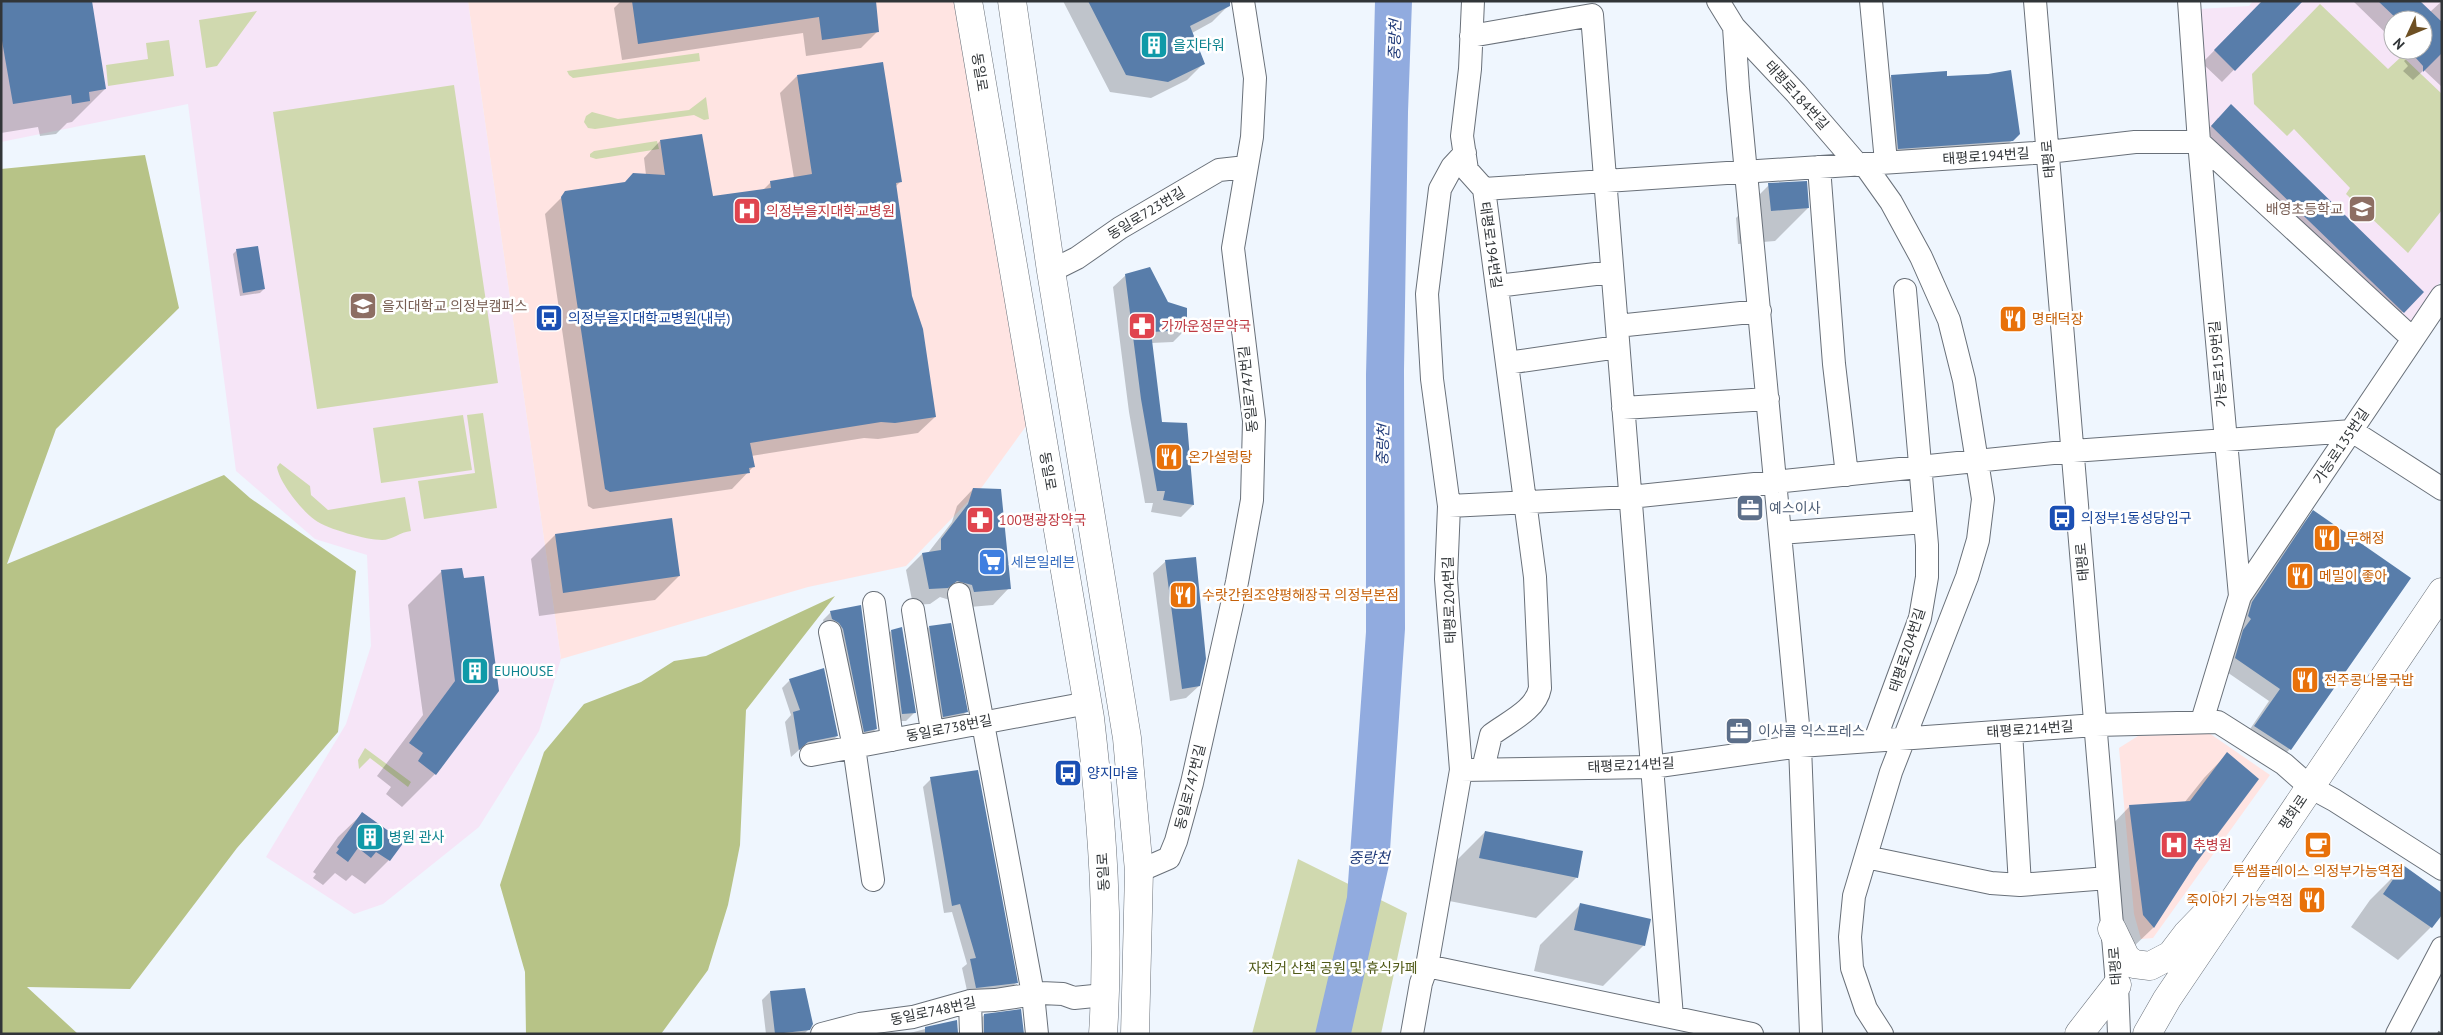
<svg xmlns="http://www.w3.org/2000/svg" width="2443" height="1035" font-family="'PT Sans','Noto Sans KR',sans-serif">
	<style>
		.education { fill: #f6e5f7; fill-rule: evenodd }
		.medical { fill: #ffe4e2 }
		.green { fill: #d0d9af }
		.forest { fill: #b7c387 }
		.water { fill: #91abdf }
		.shadow { fill: #0003 }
		.building { fill: #587daa }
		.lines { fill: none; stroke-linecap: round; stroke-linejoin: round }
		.street-casing { stroke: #697079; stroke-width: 24 }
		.secondary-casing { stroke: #697079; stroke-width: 29 }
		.street { stroke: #fff; stroke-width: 22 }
		.secondary { stroke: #fff; stroke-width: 28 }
		.rail { stroke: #72777c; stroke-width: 4; stroke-dasharray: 2.5 5; stroke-linecap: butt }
		.labels { text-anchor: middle; stroke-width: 5; stroke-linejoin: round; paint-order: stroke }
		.culture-label { font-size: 14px; fill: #0d838f; stroke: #fff; text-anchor: start }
		.street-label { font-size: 14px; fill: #313538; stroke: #fff }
		.education-label { font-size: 14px; fill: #785e54; stroke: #fff; text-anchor: end }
		.health-label { font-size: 14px; fill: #be3a42; stroke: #fff; text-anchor: start }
		.transit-label { font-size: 14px; fill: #164399; stroke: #fff; text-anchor: start }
		.food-label { font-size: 14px; fill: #c56008; stroke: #fff; text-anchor: start }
		.service-label { font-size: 14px; fill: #4e5e75; stroke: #fff; text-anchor: start }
		.shop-label { font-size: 14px; fill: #366cbe; stroke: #fff; text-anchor: start }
		.park-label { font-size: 14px; fill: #505a18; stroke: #fff }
		.water-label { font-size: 15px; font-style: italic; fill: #203b79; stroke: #fff }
	</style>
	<rect width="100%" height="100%" fill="#eff6fe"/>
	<path class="education" d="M1 1H468L561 659 539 731 479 827 383 904 354 914 266 857 346 724 371 646 367 555 315 539 236 471 188 104 1 142Z
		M2253 1H2442V279L2411 326 2208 139 2199 9 2249 6ZM2393 20H2423V50H2393Z"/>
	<path class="medical" d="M468 1H963L1029 422 982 487 906 566 808 587 561 659Z
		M2209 733 2270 775 2153 938 2141 939 2134 914 2119 748 2138 736Z"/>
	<path class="green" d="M2320 4 2388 69 2402 56 2442 94V210L2408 253 2346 194 2350 188 2294 129 2287 136 2254 104 2252 74Z
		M257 11 217 66 206 68 199 20Z
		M169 40 174 76 108 86 106 65 148 59 146 43Z
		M699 53 700 61 573 78 569 75 567 71Z
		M454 85 498 383 317 409 273 112Z
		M706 97 709 119 704 120 694 115 595 129 588 128 584 122 586 116 592 112 618 119 689 110Z
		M657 141 659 149 596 159 590 157V154L594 151Z
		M483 413 497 508 424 519 418 481 475 473 467 415Z
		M463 415 472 470 381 483 373 428Z
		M280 463 310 486 311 495 328 510 405 497 411 531C400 532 392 540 382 540 367 540 327 529 315 520 302 511 279 482 277 467Z
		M365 748 411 782 408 787 370 758 359 769 358 760Z
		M1298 859 1407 913 1381 1034H1252Z"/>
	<path class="forest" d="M145 155 179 308 56 429 7 564 224 475 250 498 356 571 338 732 237 848 130 989 27 987 78 1034H1V169Z
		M835 596 746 710 740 845 728 905 708 970 661 1034H526L525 972 500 885 544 752 584 704 641 682 674 661 706 656Z"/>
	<path class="water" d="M1375 1H1412L1408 112 1404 371 1405 629 1389 865 1351 1034H1315L1347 897 1366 632V375Z"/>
	<path class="shadow" d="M1 1 105 89 72 122 67 123 56 134 40 136 38 127 1 133Z
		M621 1H875L878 31 861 48 806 56 803 33 622 60 614 8Z
		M1063 1H1228L1229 5 1212 22 1192 33 1204 63 1187 80 1151 98 1110 92Z
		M2263 1H2301L2222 82 2202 63Z
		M2353 1H2419L2430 12 2442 1V87L2424 70 2413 80 2403 71 2408 66 2404 61 2409 56 2403 50H2423V20H2393V40Z
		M797 76 900 182 895 187 911 296 935 417 918 433 878 439 864 438 751 456 753 467 732 489 593 509 588 506 545 214 566 193 624 184 646 175 644 158 660 141 712 198 762 191 771 182 794 178 780 93Z
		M1892 76 1946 77 2012 140 2004 149 1890 156 1883 84Z
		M2218 118 2422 292 2391 324 2200 139Z
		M1769 185 1808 208 1775 241 1738 244 1736 218Z
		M237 250 264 289 260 293 240 296 233 254Z
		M1126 275 1167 303 1186 329 1173 342 1151 343 1161 423 1193 505 1181 517 1151 512 1153 503H1145L1129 412 1113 287Z
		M973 489 1009 588 993 605 958 608 956 602 940 597 930 604 913 605 906 570 922 554 928 553 952 522 957 506Z
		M2314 512 2409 578 2290 749 2278 761 2244 738 2269 701 2224 670 2241 615 2302 524Z
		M671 519 679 576 655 600 539 616 531 559 555 535Z
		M1166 561 1199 686 1186 698 1170 701 1153 573Z
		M461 569 463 579 482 577 435 774 402 807 386 794 391 787 377 776 423 715 408 605 441 572Z
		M860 606 876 729 868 737 856 739 823 620 831 612Z
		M929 627 966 712 958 720 935 724 921 635Z
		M891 631 915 712 906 721H894L883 639Z
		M790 680 837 736 829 744 799 750 791 757 785 722 791 715 782 688Z
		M2227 754 2195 862 2153 928 2129 951 2119 939 2106 831 2130 806 2184 803 2204 778Z
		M931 779 1016 983 1008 991 968 995 962 968 967 964 952 912 944 913 923 787Z
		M362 814 402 842 389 860 365 884 352 875 346 881 335 873 323 885 313 878 316 874 313 872 338 837Z
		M1485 832 1577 877 1536 918 1439 899 1444 873Z
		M2403 867 2442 912 2431 927 2398 960 2351 927 2370 900Z
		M1581 904 1644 945 1603 986 1534 971 1540 945Z
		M770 992 809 1029 804 1034H766L762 1000Z
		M984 1015 1023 1034H975L976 1023Z
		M956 1021 958 1034H906Z"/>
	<path class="building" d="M1 1H92L106 89 89 92 90 101 72 104 71 95 13 104 1 35Z
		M632 1H876L879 32 822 40 819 17 638 44Z
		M1088 1H1230V6L1190 26 1205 64 1168 82 1126 75Z
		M2262 1H2303L2235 71 2214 50Z
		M2378 1H2420L2442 22V53L2423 72V66L2415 57 2423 50V20H2398Z
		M883 62 902 182 896 183 912 296 923 329 936 417 895 423 881 422 750 443 755 467 749 468 750 473 610 492 605 489 561 197 565 191 625 182 633 173 665 175 660 140 702 134 713 196 771 188 770 181 812 174 797 75Z
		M2011 70 2020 134 2013 141 1898 149 1891 75 1947 71V76L1988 74Z
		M2231 104 2424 292 2404 313 2211 126Z
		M1807 181 1809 208 1771 211 1768 183Z
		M258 246 265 289 243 293 236 249Z
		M1150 267 1168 302 1187 308V330L1151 332 1162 422 1187 423 1194 505 1163 500 1165 491H1157L1141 399 1125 274Z
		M973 488 1001 489 1011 589 974 592 972 585 957 581 948 588 929 589 922 553 941 550V539L968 504Z
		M2313 510 2411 578 2291 750 2254 726 2280 689 2235 658 2243 630 2251 619 2248 616 2252 602Z
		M672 518 680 576 563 593 555 534Z
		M1196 557 1206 659 1200 686 1182 689 1165 560Z
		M462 568 464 578 484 576 499 691 436 775 418 761 423 753 409 743 455 681 441 570Z
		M861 605 877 729 864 732 843 629 839 623 832 619 830 611Z
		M951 623 968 712 943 717 929 626Z
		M902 627 916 713 902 714 891 630Z
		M824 668 838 736 808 742 799 750 793 712 800 710 789 679Z
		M2227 752 2259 779 2196 863 2154 928 2143 915 2129 805 2190 801Z
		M978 770 1018 983 976 988 970 959 976 958 960 904 952 906 930 777Z
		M362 812 404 842 390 861 376 852 371 858 358 848 348 862 336 853 339 849 337 847Z
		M1485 831 1583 851 1578 878 1479 858Z
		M2403 865 2442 893V915L2432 928 2383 894Z
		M1580 903 1651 919 1645 946 1574 930Z
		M805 988 813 1024 810 1030 775 1034 770 991Z
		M1021 1009 1024 1034H984V1014Z
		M957 1020 958 1034H925V1027Z"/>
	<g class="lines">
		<g class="street-casing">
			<path id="street" d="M1473 1 1470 69 1462 136 1467 170 1484 189
				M1718 1 1734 27 1796 93 1858 165
				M1871 1 1886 162
				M2035 1 2117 985 2119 1034
				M2189 1 2199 142 2240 596 2202 721
				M1734 27 1738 88 1800 746 1811 1034
				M1471 36 1592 15 1672 1017
				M1864 164 1891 202 1921 257 1949 320 1964 380 1983 499 1978 540 1967 577 1891 772 1854 896 1850 937 1852 968 1866 1009 1882 1034
				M1819 167 1834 364 1847 475
				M1484 189 2048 152 2135 142H2199L2413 339
				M1051 271 1077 258 1120 228 1219 170 1246 167
				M1497 286 1612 272
				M1617 326 1760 311
				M1507 363 1618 347
				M1623 408 1768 399
				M1449 506 1432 379 1427 294 1440 189 1452 167 1465 153
				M1780 533 1925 522
				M959 594 1033 994 1037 1034
				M2240 596 2442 296
				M874 603 892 740
				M913 610 932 731
				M830 632 854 747 873 880
				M2011 731 2020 885
				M1875 740 1920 618 1927 577V545L1905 290
				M811 755 1088 703
				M1483 769 1491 735C1508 722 1536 710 1540 688L1535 577 1484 189
				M1461 770 1652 767 1800 746 2096 725 2218 722 2284 764 2310 787 2334 800 2442 869
				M1866 857 1991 883 2020 885 2108 878
				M1139 871 1169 858 1176 841 1192 783 1237 582 1252 500 1254 421 1233 248 1252 137 1255 78 1243 1
				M1427 966 1752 1034
				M970 1001 971 1034
				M822 1034 860 1024 913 1017 970 1001 995 1000 1041 993 1063 994 1074 998 1104 995
				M1412 1034 1421 983 1427 966 1461 770 1446 579 1449 506 1630 497 2073 451 2352 431 2442 489
				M2397 1034 2442 948"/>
		</g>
		<g class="secondary-casing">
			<path id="secondary" d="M968 1 1090 718C1102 822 1110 929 1103 1034
				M1012 1 1051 271 1127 738 1139 871 1135 1034
				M2112 929 2126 958 2134 964 2150 966 2171 955 2187 934 2214 906
				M2079 1034 2117 985
				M2147 1034 2167 999 2442 592"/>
		</g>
		<use href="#street" class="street"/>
		<use href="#secondary" class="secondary"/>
		<path class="rail" d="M2439 1034 2442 1029"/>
	</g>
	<defs>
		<g id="building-square" transform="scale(1.4375)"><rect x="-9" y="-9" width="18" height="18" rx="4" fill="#0f9aa8" stroke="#fff"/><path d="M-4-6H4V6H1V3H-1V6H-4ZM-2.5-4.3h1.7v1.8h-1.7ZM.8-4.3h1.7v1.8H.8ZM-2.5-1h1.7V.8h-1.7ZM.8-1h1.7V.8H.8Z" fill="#fff"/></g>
		<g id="school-square" transform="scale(1.4375)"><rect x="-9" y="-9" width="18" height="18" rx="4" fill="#8d6e63" stroke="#fff"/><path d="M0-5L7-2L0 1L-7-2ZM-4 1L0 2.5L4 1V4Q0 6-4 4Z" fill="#fff"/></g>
		<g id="hospital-square" transform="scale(1.4375)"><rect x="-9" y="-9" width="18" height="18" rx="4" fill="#e0444e" stroke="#fff"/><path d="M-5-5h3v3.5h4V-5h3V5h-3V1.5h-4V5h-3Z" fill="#fff"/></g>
		<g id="university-square" transform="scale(1.4375)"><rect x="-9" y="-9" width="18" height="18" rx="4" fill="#8d6e63" stroke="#fff"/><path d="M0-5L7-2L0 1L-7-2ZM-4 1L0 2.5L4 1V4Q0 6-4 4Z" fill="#fff"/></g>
		<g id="bus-square" transform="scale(1.4375)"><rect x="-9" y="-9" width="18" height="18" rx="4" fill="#1a4fb4" stroke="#fff"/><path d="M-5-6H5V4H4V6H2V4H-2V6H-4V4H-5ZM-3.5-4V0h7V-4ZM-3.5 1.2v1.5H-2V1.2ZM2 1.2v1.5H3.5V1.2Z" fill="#fff"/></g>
		<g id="restaurant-square" transform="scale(1.4375)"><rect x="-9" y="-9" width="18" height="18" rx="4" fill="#e8710a" stroke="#fff"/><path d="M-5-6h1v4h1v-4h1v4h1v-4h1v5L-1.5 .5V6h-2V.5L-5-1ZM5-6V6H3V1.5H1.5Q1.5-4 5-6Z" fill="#fff"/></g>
		<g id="pharmacy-square" transform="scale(1.4375)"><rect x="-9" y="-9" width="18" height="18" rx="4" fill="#e0444e" stroke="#fff"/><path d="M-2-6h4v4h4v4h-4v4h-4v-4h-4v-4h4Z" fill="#fff"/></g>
		<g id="office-square" transform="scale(1.4375)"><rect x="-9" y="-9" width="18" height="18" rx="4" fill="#5c6f8a" stroke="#fff"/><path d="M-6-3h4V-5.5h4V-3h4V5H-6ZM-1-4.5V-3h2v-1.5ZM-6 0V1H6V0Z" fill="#fff"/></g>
		<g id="supermarket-square" transform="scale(1.4375)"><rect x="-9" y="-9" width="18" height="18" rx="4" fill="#3f7fe0" stroke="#fff"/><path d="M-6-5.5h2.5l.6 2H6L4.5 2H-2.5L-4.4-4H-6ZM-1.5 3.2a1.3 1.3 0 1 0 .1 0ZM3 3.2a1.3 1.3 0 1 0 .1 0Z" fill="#fff"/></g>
		<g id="cafe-square" transform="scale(1.4375)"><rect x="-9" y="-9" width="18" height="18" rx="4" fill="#e8710a" stroke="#fff"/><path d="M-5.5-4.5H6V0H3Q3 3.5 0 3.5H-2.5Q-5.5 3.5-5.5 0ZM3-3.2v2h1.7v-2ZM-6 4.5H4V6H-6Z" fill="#fff"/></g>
	</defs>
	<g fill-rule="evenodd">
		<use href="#building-square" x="1154" y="45"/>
		<use href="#school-square" x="2362" y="209"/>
		<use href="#hospital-square" x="747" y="211"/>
		<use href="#university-square" x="363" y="306"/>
		<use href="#bus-square" x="549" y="318"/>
		<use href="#restaurant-square" x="2013" y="319"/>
		<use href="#pharmacy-square" x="1142" y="326"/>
		<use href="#restaurant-square" x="1169" y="457"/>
		<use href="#office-square" x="1750" y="508"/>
		<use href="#bus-square" x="2062" y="518"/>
		<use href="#pharmacy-square" x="980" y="520"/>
		<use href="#restaurant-square" x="2327" y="538"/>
		<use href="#supermarket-square" x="992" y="562"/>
		<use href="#restaurant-square" x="2300" y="576"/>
		<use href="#restaurant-square" x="1183" y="595"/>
		<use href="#building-square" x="475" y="671"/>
		<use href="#restaurant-square" x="2305" y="680"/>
		<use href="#office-square" x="1739" y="731"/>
		<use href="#bus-square" x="1068" y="773"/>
		<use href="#building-square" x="370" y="837"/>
		<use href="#hospital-square" x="2174" y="845"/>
		<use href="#cafe-square" x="2318" y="845"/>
		<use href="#restaurant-square" x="2312" y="900"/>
	</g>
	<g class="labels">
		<g class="culture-label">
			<text x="1173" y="50">을지타워</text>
			<text x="494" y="676">EUHOUSE</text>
			<text x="389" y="842">병원 관사</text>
		</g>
		<g class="street-label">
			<text transform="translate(980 72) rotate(81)" y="5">동일로</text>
			<text transform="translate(1797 95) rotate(48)" y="5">태평로184번길</text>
			<text transform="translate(1986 156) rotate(-4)" y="5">태평로194번길</text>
			<text transform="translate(2048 159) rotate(-95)" y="5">태평로</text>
			<text transform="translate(1146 213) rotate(-31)" y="5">동일로723번길</text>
			<text transform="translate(1491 245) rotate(82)" y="5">태평로194번길</text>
			<text transform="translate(2218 364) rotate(-95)" y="5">가능로159번길</text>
			<text transform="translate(1248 389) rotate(-96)" y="5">동일로747번길</text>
			<text transform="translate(2341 446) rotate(-56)" y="5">가능로135번길</text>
			<text transform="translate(1048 471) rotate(80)" y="5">동일로</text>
			<text transform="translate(2082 562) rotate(-95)" y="5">태평로</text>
			<text transform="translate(1449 600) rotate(-92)" y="5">태평로204번길</text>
			<text transform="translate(1907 650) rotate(-72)" y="5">태평로204번길</text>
			<text transform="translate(949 728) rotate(-11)" y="5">동일로738번길</text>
			<text transform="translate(2030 729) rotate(-4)" y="5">태평로214번길</text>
			<text transform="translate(1631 765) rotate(-3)" y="5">태평로214번길</text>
			<text transform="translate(1190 787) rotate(-76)" y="5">동일로747번길</text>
			<text transform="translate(2293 812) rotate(-56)" y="5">평화로</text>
			<text transform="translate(1103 872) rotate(-93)" y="5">동일로</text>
			<text transform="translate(2115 966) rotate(-94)" y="5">태평로</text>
			<text transform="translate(933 1011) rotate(-12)" y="5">동일로748번길</text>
		</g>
		<g class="education-label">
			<text x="2343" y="214">배영초등학교</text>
			<text x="382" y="311" text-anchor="start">을지대학교 의정부캠퍼스</text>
		</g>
		<g class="health-label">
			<text x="766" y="216">의정부을지대학교병원</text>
			<text x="1161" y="331">가까운정문약국</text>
			<text x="999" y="525">100평광장약국</text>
			<text x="2193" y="850">추병원</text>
		</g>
		<g class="transit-label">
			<text x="568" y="323">의정부을지대학교병원(내부)</text>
			<text x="2081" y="523">의정부1동성당입구</text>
			<text x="1087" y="778">양지마을</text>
		</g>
		<g class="food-label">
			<text x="2032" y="324">명태덕장</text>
			<text x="1188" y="462">온가설렁탕</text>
			<text x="2346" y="543">무해정</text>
			<text x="2319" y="581">메밀이 좋아</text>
			<text x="1202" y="600">수랏간원조양평해장국 의정부본점</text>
			<text x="2324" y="685">전주콩나물국밥</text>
			<text x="2318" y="876" text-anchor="middle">투썸플레이스 의정부가능역점</text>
			<text x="2293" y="905" text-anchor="end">죽이야기 가능역점</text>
		</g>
		<g class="service-label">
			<text x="1769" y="513">예스이사</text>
			<text x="1758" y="736">이사콜 익스프레스</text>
		</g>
		<g class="shop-label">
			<text x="1011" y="567">세븐일레븐</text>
		</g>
		<g class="park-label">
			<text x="1333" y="973">자전거 산책 공원 및 휴식카페</text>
		</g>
		<g class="water-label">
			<text transform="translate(1395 40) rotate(-88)" y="5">중랑천</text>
			<text transform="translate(1383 445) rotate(-88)" y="5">중랑천</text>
			<text x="1369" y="863">중랑천</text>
		</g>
	</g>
	<rect width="2443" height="1035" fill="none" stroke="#313538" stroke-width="5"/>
	<g transform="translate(2408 35) rotate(226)"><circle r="24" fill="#ffffff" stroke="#adaeaf"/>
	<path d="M0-4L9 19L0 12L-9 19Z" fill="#6e5024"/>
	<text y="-8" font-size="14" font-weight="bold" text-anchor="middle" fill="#313538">N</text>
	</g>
</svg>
